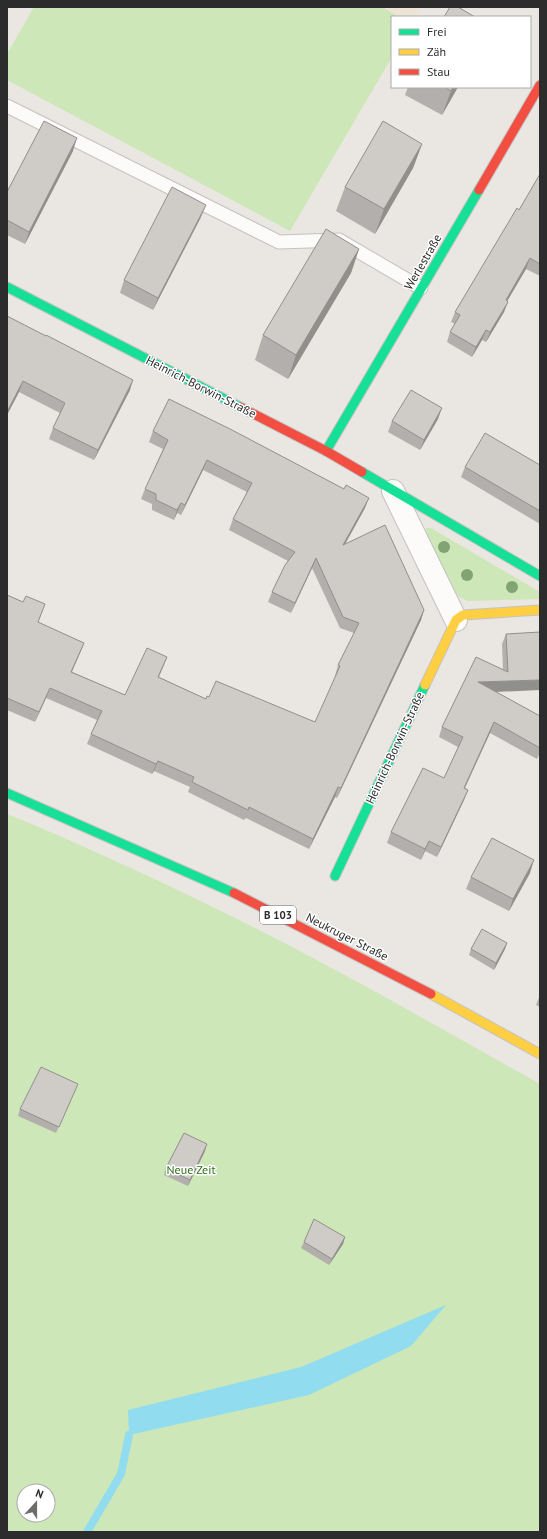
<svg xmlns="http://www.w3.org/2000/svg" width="547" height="1539" font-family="'PT Sans',sans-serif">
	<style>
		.education { fill: #ede4d5 }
		.green { fill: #cde7b8; fill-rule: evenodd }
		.water { fill: #92dcef }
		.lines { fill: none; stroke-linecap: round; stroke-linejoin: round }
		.stream { stroke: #92dcef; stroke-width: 8 }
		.lane-casing { stroke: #c4c3c2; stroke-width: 15 }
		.street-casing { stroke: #c4c3c2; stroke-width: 24 }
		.fast-casing { stroke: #c4c3c2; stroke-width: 11 }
		.slow-casing { stroke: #c4c3c2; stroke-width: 11 }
		.jam-casing { stroke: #c4c3c2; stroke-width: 11 }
		.lane { stroke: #fcfbfa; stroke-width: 13 }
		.street { stroke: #fcfbfa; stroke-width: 22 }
		.fast { stroke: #16e098; stroke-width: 9 }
		.slow { stroke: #ffcf43; stroke-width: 9 }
		.jam { stroke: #f24e42; stroke-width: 9 }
		.tree { fill: #82a472 }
		.wall { fill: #b2afac }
		.shaded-wall { fill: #918f8c }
		.building { fill: #cfccc8; stroke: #918f8c }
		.labels { text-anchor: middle; stroke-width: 3; stroke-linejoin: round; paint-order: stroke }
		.shield { fill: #fff; stroke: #6b6b6b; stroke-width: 1 }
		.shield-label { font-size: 11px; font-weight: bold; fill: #2c2c2c }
		.street-label { font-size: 12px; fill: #2c2c2c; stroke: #fff }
		.park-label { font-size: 12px; fill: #2d6e17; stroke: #fff }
	</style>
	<rect width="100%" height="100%" fill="#eae6e1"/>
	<path class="education" d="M382 7H422L416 17H399Z"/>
	<path class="green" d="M34 7H382L399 17H392V57L290 231 7 80V54Z
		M426 528H431L540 592V599L468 601 459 597 453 589 425 531Z
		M7 814C79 843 149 876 219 910 328 963 434 1025 540 1084V1532H7ZM24 1491H48V1515H24Z"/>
	<path class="water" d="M446 1305 411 1346 309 1395 129 1435 128 1410 301 1367Z"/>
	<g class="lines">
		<path class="stream" d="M87 1532 121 1474 129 1435"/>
		<g class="lane-casing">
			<path id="lane" d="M7 106 279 242 339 240 421 288"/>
		</g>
		<g class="street-casing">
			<path id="street" d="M393 491 456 620"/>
		</g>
		<g class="fast-casing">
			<path id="fast" d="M7 287 240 407
				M326 451 479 190
				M362 472 540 576
				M7 793 234 893
				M335 876 425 685"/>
		</g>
		<g class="slow-casing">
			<path id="slow" d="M425 685 456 620 463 615 540 610
				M431 994 540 1054"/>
		</g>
		<g class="jam-casing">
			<path id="jam" d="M479 190 540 85
				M240 407 326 451 362 472
				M234 893 431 994"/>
		</g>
		<use href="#lane" class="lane"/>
		<use href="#street" class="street"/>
		<use href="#fast" class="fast"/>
		<use href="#slow" class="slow"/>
		<use href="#jam" class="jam"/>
	</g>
	<g class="tree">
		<circle cx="444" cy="547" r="6"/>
		<circle cx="467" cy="575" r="6"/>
		<circle cx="512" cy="587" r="6"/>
	</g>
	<path class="wall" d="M408 87H458L442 115 405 95Z
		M422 144 413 168 375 234 336 211 345 187Z
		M73 151 25 244 7 235V192Z
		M540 174V276L526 269 507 301 504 312 486 342 482 340 472 357 447 342 450 332 455 324 451 322 455 312 519 210Z
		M201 217 153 310 120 293 124 280Z
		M359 249 351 273 288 379 255 360 263 335Z
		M7 316 130 390 94 460 49 439 53 428 60 413 19 392 7 415Z
		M438 419 420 450 388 432 392 421Z
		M153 431 365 508 345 544 424 610 421 620 337 798 335 797 309 849 246 818 244 820 188 792 190 787 154 771 152 774 87 744 91 734 97 720 46 698 35 722 7 710V595L23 602 41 615 38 623 84 643 80 653 72 672 125 695 167 657 159 677 206 699 315 722 336 676H335L338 665 354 633 340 628 312 568 291 613 268 602 272 592 288 561 229 530 233 519 247 492 203 470 181 515 177 513 174 520 152 510V504L141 499 145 489 163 449 149 442Z
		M540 465V524L461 477 465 467Z
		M540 632 496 692 540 716V753L537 759 490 733 465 788 468 790 464 800 437 857 425 851 421 860 387 843 391 832 444 778 458 747 439 737 442 727 503 670 502 644 506 634Z
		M530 873 509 911 466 889 471 877Z
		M507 943 505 949 494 970 469 955 471 949Z
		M540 995V1007L536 1005Z
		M75 1091 56 1133 18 1116 20 1109Z
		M205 1151 188 1186 164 1175 166 1168Z
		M345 1237 343 1244 329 1265 301 1248 304 1242Z"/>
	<path class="shaded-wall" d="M453 87H458L442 115 451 91Z
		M77 138 73 151 25 244 29 232Z
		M422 144 413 168 375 234 384 209Z
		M206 205 201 217 153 310 158 298Z
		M359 249 351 273 288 379 296 355Z
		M530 258 526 269 502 310 506 300Z
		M508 302 504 312 486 342 490 332Z
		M486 330 482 340 472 357 476 347Z
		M133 380 130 390 94 460 98 450Z
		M23 381 19 392 7 415V412Z
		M442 408 438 419 420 450 424 440Z
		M207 460 203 470 181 515 185 505Z
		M369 498 365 508 339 555 343 545Z
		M181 503 177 513 174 520 177 510Z
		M316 558 312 568 291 613 295 603Z
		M424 610 421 620 337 798 341 788Z
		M84 643 80 653 67 682 71 672Z
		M167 657 163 667 154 687 158 677Z
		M540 680V690L474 693 478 682Z
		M50 688 46 698 35 722 39 712Z
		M494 722 490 733 460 798 464 788Z
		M158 761 154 771 152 774 156 764Z
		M338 787 335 797 309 849 313 839Z
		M468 790 464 800 437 857 441 847Z
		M429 841 425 851 421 860 425 849Z
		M534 860 530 873 509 911 513 899Z
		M507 943 505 949 494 970 496 963Z
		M207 1144 205 1151 188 1186 190 1180Z
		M345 1237 343 1244 329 1265 332 1259Z"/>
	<path class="building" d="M450 7H458L475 17H444Z
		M444 87H453L451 91Z
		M44 121 77 138 29 232 7 220V192Z
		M383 121 422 144 384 209 345 187Z
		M540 174V264L530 258 506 300 508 302 490 332 486 330 476 347 450 332 460 315 455 312 517 208 519 210Z
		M172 187 206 205 158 298 124 280Z
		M326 229 359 249 296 355 263 335Z
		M7 316 46 336V335L133 380 98 450 53 428 65 403 23 381 7 412Z
		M411 390 442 408 424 440 392 421Z
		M169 399 232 430 344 489 346 485 369 498 343 545 385 525 424 610 341 788 338 787 313 839 249 807 248 810 192 782 194 777 158 761 156 764 91 734 102 711 50 688 39 712 7 698V595L23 602 26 596 45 604 38 622 84 643 71 672 125 695 147 648 167 657 158 677 206 699 207 696 209 697 216 681 315 722 340 666 338 665 359 623 343 617 316 558 295 603 272 592 285 565 295 552 233 519 252 483 207 460 185 505 181 503 177 510 156 500V494L145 489 168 440 153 431Z
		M485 433 540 465V511L465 467Z
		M540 632V680L478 682 540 716V748L494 722 464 788 468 790 441 847 429 841 425 849 391 832 423 768 444 778 463 737 442 727 476 657 508 672 506 634Z
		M492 838 534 860 513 899 471 877Z
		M482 929 507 943 496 963 471 949Z
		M41 1067 78 1084 59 1127 20 1109Z
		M184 1133 207 1144 190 1180 166 1168Z
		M314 1219 345 1237 332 1259 304 1242Z"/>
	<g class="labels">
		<rect class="shield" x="260" y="906" width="36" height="18" rx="3"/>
		<g class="shield-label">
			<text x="278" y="919">B 103</text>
		</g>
		<g class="street-label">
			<text transform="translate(423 262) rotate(-60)" y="4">Werlestraße</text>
			<text transform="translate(201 387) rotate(27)" y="4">Heinrich-Borwin-Straße</text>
			<text transform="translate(395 748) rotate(-65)" y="4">Heinrich-Borwin-Straße</text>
			<text transform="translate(347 937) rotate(27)" y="4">Neukruger Straße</text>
		</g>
		<g class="park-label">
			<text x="191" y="1174">Neue Zeit</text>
		</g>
	</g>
	<rect width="547" height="1539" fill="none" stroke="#2c2c2c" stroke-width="16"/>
	<rect x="391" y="16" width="140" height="72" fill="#ffffff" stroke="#ababab"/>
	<rect x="399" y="29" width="20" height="6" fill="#16e098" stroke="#ababab"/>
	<text x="427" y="36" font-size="12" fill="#2c2c2c">Frei</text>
	<rect x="399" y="49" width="20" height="6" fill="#ffcf43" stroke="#ababab"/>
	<text x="427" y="56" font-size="12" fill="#2c2c2c">Zäh</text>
	<rect x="399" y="69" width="20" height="6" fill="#f24e42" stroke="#ababab"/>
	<text x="427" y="76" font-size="12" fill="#2c2c2c">Stau</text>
	<g transform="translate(36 1503) rotate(21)"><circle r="19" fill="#ffffff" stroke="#ababab"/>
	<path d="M0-3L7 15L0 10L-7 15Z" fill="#6e6d6b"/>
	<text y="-6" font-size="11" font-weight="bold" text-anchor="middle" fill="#2c2c2c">N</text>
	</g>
</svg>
